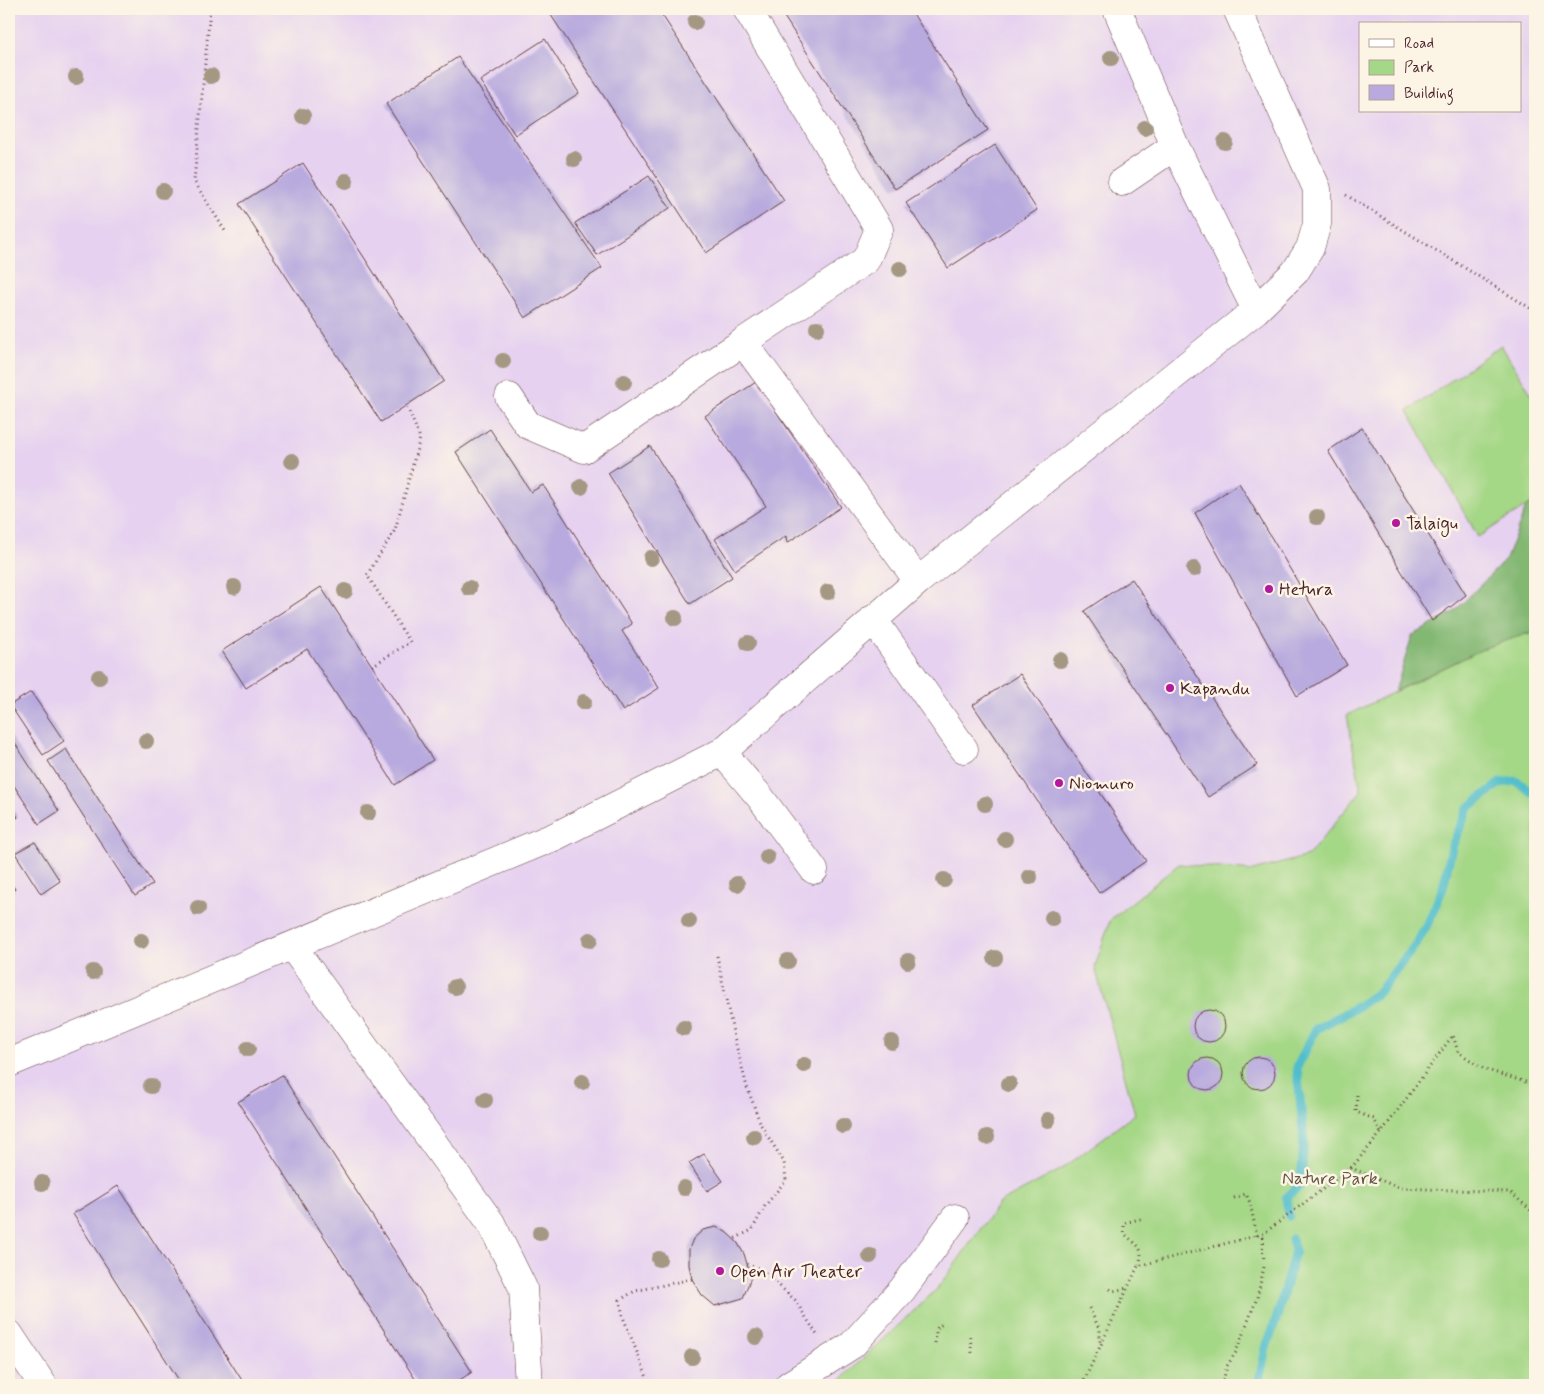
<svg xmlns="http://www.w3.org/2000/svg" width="1544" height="1394" font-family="Mynerve,sans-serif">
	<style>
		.built { fill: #e6d2f0; fill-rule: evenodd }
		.green { fill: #a4d786; stroke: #777b58 }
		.forest { fill: #83b873; stroke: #666c4f }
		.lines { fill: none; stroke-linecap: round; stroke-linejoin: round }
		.stream { stroke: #50bdcb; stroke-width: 9 }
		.building { fill: #b8aade }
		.minor-casing { stroke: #633d43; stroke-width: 29 }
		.path { stroke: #633d43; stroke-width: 3; stroke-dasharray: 1 4; stroke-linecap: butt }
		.minor { stroke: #fff; stroke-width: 28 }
		.tree { fill: #a49883 }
		.poi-dot { fill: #b5179e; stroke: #fcf5e5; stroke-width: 2 }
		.labels { text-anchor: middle; stroke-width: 5; stroke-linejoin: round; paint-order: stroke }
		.poi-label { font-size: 18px; fill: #4a1f2b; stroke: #fcf5e5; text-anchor: start }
		.park-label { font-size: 18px; fill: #655646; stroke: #fcf5e5 }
	</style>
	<rect width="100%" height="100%" fill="#fcf5e5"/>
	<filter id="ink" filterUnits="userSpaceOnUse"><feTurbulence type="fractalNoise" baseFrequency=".02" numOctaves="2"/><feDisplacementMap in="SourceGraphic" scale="10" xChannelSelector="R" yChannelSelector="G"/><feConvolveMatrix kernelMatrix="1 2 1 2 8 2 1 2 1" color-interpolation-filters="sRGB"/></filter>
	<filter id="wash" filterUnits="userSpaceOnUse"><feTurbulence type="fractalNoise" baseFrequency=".0096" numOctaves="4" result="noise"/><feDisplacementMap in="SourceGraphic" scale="20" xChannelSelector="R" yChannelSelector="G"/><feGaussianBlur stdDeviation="1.12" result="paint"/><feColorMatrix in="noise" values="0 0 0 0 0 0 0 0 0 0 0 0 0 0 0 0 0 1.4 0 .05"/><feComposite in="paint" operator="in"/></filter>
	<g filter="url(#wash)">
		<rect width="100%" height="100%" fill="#f0e9cd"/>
		<path class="built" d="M9 9H1535V631L1487 647 1347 715 1361 791 1308 856 1253 871 1179 864 1095 967 1135 1114 1062 1169 999 1203 938 1288 835 1385H17L9 1371ZM1360 24H1520V111H1360Z"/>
		<path class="green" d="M1501 345 1535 400V501L1478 537 1408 411Z
			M1535 631V1385H835L938 1288 999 1203 1062 1169 1135 1114 1095 967 1110 920 1179 864 1253 871 1308 856 1361 791 1347 715 1487 647Z"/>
		<path class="forest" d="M1535 501V631L1487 647 1395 691 1412 636 1454 612 1506 559 1526 507Z"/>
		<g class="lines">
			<path class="stream" d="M1289 1216 1286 1198 1301 1184 1304 1139 1297 1067 1316 1029 1357 1007 1379 992 1416 944 1427 925 1443 888 1452 847 1468 808 1500 783 1516 781 1535 794
				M1258 1385 1266 1348 1277 1317 1295 1251 1292 1239"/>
		</g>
		<g id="blocks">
			<path class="building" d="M547 9H658L784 201 706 253Z
				M779 9H910L988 130 895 189Z
				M545 39 579 93 515 135 480 81Z
				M458 57 602 268 525 318 386 104Z
				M995 145 1037 210 948 268 906 203Z
				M303 163 444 381 381 422 239 204Z
				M649 176 670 208 597 255 575 223Z
				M756 382 841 507 787 543 786 536 735 570 715 539 766 506 705 416Z
				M1362 428 1466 595 1432 621 1328 451Z
				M490 429 531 492 543 485 632 624 622 631 659 688 623 711 456 452Z
				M650 446 732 577 690 604 608 473Z
				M1239 483 1347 665 1297 696 1195 513Z
				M1132 579 1257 765 1208 797 1084 611Z
				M321 587 433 760 395 785 307 649 246 688 222 651Z
				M1020 674 1146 861 1099 893 973 705Z
				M31 692 64 741 43 755 10 705Z
				M9 734 59 811 39 824 9 778Z
				M66 749 153 884 135 896 48 761Z
				M9 804 18 817 9 824Z
				M35 842 60 881 41 894 15 853Z
				M9 880 15 889 9 893Z
				M1193 1026a16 16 0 1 1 32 0a16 16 0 1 1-32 0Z
				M1243 1073a16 16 0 1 1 32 0a16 16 0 1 1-32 0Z
				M1191 1074a16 16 0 1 1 32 0a16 16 0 1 1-32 0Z
				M282 1075 472 1372 452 1385H419L238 1102Z
				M704 1154 723 1181 707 1191 689 1163Z
				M118 1186 245 1385H182L73 1214Z
				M716 1227 726 1232 737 1242 744 1254 751 1277 743 1298 715 1306 702 1295 692 1279 689 1265V1249L693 1239 703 1230Z"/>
		</g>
	</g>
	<g filter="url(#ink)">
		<use href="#blocks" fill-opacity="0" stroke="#633d43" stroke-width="1"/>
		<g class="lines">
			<g class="minor-casing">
				<path id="minor" d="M747 9 879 229 866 260 743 342 918 581
					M1117 9 1175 146 1256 310
					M1122 182 1175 146
					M509 397 528 425 584 449 743 342
					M873 619 964 749
					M722 752 760 797 814 870
					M292 946 491 1223 523 1288 529 1385
					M9 1063 556 836 722 752 918 581 1256 310 1295 272 1310 248 1317 224V189L1237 9
					M9 1334 43 1385
					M789 1385 852 1345 902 1290 955 1218"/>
			</g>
			<path class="path" d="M210 9 194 181 225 231
				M1346 195 1535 311
				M372 666 410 642 367 575 395 530 420 438 407 406
				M717 956 734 1037 747 1087 761 1125 784 1162 786 1180 765 1206 752 1230 734 1239
				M1357 1095 1356 1112 1374 1119 1381 1133 1453 1035 1458 1052 1484 1069 1535 1085
				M1351 1168 1381 1133
				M1234 1198 1246 1194 1250 1203 1257 1236
				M747 1265 761 1269 795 1300 817 1335
				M1139 1265C1145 1245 1136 1246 1124 1233V1223L1144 1218
				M1110 1289 1113 1291 1128 1288
				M1089 1308 1100 1330V1344
				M970 1337 972 1353
				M935 1343 936 1332 938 1326 944 1324
				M650 1385 623 1317 620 1300 635 1291 692 1279
				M922 1385 923 1383
				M1082 1385 1138 1266 1263 1234 1351 1168 1400 1188 1510 1192 1535 1214
				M1222 1385 1227 1366 1236 1352 1257 1298 1264 1267 1263 1234"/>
			<use href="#minor" class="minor"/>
		</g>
		<g class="tree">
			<circle cx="695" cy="22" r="8"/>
			<circle cx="1111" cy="58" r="8"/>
			<circle cx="211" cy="76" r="8"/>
			<circle cx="76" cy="77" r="8"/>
			<circle cx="303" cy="116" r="8"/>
			<circle cx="1145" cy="128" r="8"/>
			<circle cx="1225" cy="142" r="8"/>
			<circle cx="574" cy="159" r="8"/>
			<circle cx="346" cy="181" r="8"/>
			<circle cx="163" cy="191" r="8"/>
			<circle cx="900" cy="269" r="8"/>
			<circle cx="817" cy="328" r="8"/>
			<circle cx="503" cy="361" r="8"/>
			<circle cx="624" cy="382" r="8"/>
			<circle cx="292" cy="461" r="8"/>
			<circle cx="581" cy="487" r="8"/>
			<circle cx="1317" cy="517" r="8"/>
			<circle cx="651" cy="558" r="8"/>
			<circle cx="1194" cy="569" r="8"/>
			<circle cx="234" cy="587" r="8"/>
			<circle cx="469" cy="588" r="8"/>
			<circle cx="345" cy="591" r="8"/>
			<circle cx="828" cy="592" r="8"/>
			<circle cx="675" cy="618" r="8"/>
			<circle cx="748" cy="643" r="8"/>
			<circle cx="1060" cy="660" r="8"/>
			<circle cx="99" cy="677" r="8"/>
			<circle cx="584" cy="702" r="8"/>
			<circle cx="146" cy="741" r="8"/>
			<circle cx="985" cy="804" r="8"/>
			<circle cx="368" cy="813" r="8"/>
			<circle cx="1005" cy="839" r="8"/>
			<circle cx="767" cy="857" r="8"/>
			<circle cx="1030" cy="877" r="8"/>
			<circle cx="944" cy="880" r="8"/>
			<circle cx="737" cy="884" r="8"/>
			<circle cx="198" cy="908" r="8"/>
			<circle cx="1052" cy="918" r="8"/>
			<circle cx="689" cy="921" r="8"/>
			<circle cx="590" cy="940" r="8"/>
			<circle cx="141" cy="941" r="8"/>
			<circle cx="995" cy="958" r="8"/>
			<circle cx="788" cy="961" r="8"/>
			<circle cx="908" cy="961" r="8"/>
			<circle cx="93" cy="972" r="8"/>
			<circle cx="455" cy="987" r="8"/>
			<circle cx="684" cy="1028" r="8"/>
			<circle cx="892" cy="1042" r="8"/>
			<circle cx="248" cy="1049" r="8"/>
			<circle cx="804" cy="1065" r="8"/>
			<circle cx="582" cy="1082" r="8"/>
			<circle cx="1009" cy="1084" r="8"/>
			<circle cx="151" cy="1086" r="8"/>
			<circle cx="485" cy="1100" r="8"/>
			<circle cx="1048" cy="1120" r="8"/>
			<circle cx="843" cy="1126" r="8"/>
			<circle cx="754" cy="1137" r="8"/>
			<circle cx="987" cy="1137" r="8"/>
			<circle cx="42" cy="1183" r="8"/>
			<circle cx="684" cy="1188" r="8"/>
			<circle cx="540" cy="1233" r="8"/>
			<circle cx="870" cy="1256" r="8"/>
			<circle cx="659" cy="1259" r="8"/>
			<circle cx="756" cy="1337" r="8"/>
			<circle cx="692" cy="1357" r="8"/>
		</g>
	</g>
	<g class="poi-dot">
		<circle cx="1396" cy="523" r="5"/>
		<circle cx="1269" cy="589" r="5"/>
		<circle cx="1170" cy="688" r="5"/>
		<circle cx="1059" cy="783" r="5"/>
		<circle cx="720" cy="1271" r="5"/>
	</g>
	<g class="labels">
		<g class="poi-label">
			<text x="1406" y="529">Talaigu</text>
			<text x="1279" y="595">Hetura</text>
			<text x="1180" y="694">Kapandu</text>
			<text x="1069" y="789">Niomuro</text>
			<text x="730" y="1277">Open Air Theater</text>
		</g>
		<g class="park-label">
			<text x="1330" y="1184">Nature Park</text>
		</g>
	</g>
	<rect width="1544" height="1394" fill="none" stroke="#fcf5e5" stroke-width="30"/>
	<rect x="1359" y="22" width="162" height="90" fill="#fcf5e5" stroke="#b59f9b"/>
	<rect x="1369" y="39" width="25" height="8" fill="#ffffff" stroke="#b59f9b"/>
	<text x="1404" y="48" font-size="15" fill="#4a1f2b">Road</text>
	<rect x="1369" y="60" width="25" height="15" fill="#a4d786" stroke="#b59f9b"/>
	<text x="1404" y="72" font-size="15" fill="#4a1f2b">Park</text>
	<rect x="1369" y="85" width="25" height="15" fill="#b8aade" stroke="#b59f9b"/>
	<text x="1404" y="98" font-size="15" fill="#4a1f2b">Building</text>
</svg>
